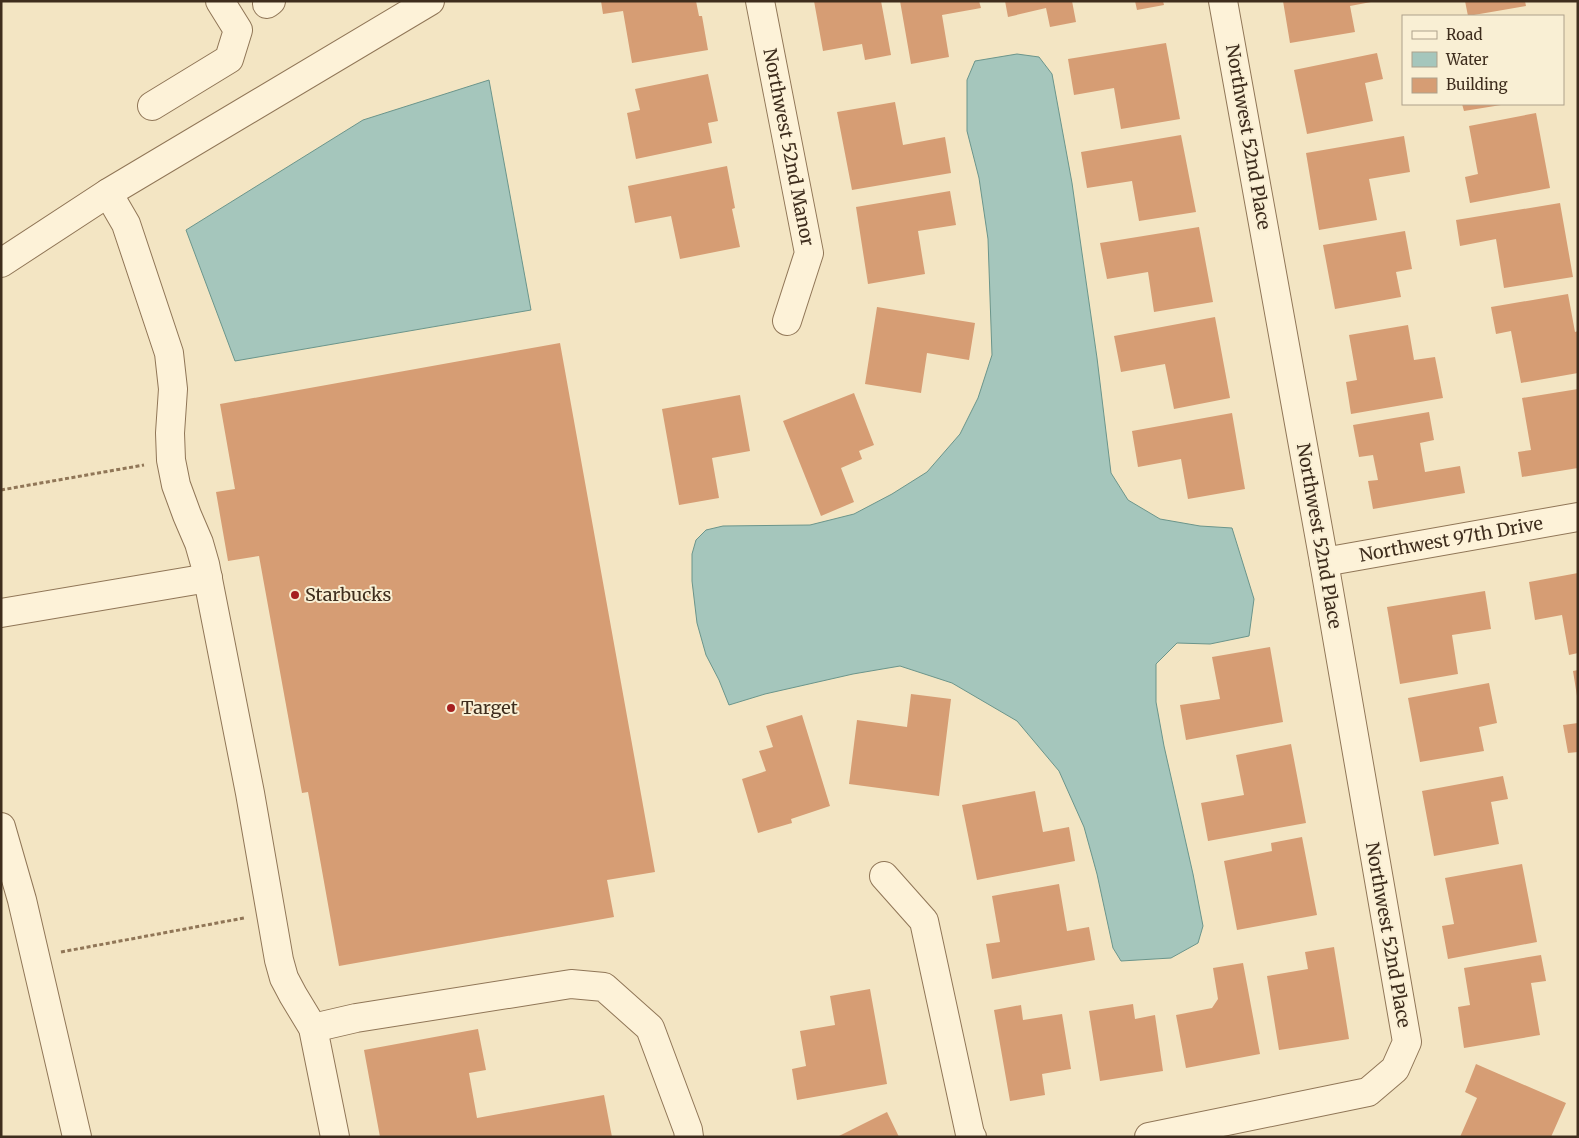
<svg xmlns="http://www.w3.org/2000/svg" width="1579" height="1138" font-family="Merriweather,serif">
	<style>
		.water { fill: #a5c6bc; stroke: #6b958b }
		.building { fill: #d69d74 }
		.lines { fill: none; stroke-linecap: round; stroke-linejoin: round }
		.minor-casing { stroke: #907657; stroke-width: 30 }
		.path { stroke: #907657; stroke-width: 3; stroke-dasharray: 4 2.5; stroke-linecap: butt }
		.minor { stroke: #fdf2d8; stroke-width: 28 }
		.poi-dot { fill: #a62020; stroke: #f9efd4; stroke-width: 2 }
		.labels { text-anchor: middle; stroke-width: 4; stroke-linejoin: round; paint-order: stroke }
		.street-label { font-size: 18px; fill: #3e2d1d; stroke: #f9efd4 }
		.poi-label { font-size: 18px; fill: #3e2d1d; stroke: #f9efd4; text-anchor: start }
	</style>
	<rect width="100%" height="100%" fill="#f3e5c3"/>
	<path class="water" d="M1017 54 1039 57 1052 74 1072 183 1097 358 1111 473 1128 500 1160 519 1200 526 1232 528 1254 599 1249 636 1210 644 1177 643 1156 664V702L1164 746 1193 874 1203 926 1198 943 1171 958 1121 961 1113 948 1097 874 1084 827 1059 771 1017 721 952 683 900 666 853 674 765 694 729 705 719 680 706 655 697 623 692 581V554L696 540 706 530 723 526 810 525 854 514 892 494 927 472 960 434 978 398 992 355 988 239 979 178 967 131V80L975 61Z
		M489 80 531 310 235 361 186 230 363 120Z"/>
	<path class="building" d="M601 1H696L699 16H702L708 50 632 63 623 11 603 14Z
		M814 1H881L891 55 865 60 862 44 823 51Z
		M900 1H979L981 8 942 15 949 57 911 64Z
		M1005 1H1072L1076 22 1050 27 1046 8 1008 17Z
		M1135 1H1163L1164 5 1137 10Z
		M1283 1H1371V2L1350 6 1355 32 1290 43Z
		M1465 1H1525L1526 6 1468 16Z
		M1166 43 1180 119 1121 129 1114 88 1074 95 1068 59Z
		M1377 53 1383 79 1365 83 1373 121 1307 134 1294 70Z
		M708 74 718 121 708 123 712 143 636 159 627 113 640 110 635 89Z
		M895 102 903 145 945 137 951 173 852 190 837 112Z
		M1462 104H1501V105L1464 111Z
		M1536 113 1550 188 1470 203 1465 177 1478 174 1469 126Z
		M1181 135 1196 212 1139 221 1132 181 1087 188 1081 152Z
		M1404 136 1410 172 1369 179 1377 220 1319 230 1306 153Z
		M727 166 735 208 732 209 740 247 680 259 671 216 635 223 628 186Z
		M950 191 956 225 918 231 925 274 868 284 856 207Z
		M1560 203 1573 277 1504 288 1496 239 1460 246 1456 220Z
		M1199 227 1213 302 1154 312 1148 272 1107 279 1100 243Z
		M1405 231 1412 269 1396 272 1401 297 1335 309 1323 245Z
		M1568 294 1575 332 1578 331V373L1521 383 1511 331 1496 334 1491 307Z
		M877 307 975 323 969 360 927 353 921 393 865 384Z
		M1215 317 1230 398 1174 409 1165 364 1121 372 1114 336Z
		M1408 325 1414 360 1435 357 1443 398 1351 414 1346 382 1357 380 1349 335Z
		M560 343 655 872 607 880 614 917 339 966 308 792 302 793 259 556 228 561 216 492 235 489 220 404Z
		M1578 389V468L1522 477 1518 452 1531 450 1522 398Z
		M854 393 874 445 859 451 862 459 841 468 854 502 821 516 783 421Z
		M740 395 750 451 712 458 719 498 679 505 662 409Z
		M1429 412 1434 440 1420 443 1425 472 1460 466 1465 493 1373 509 1368 481 1378 480 1373 455 1359 457 1353 425Z
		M1232 413 1245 489 1188 499 1181 459 1138 467 1132 431Z
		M1578 573V653L1569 655 1562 615 1535 620 1529 582Z
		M1485 591 1491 629 1452 635 1458 674 1400 684 1387 607Z
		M1270 647 1283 722 1186 740 1180 705 1220 699 1212 657Z
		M1578 670V696H1577L1573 671Z
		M1489 683 1497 723 1479 727 1484 751 1420 762 1408 698Z
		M911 694 951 699 939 796 849 784 857 720 907 727Z
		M802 715 830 806 791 819 792 823 758 833 742 779 766 771 759 751 773 747 766 726Z
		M1578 723V752L1568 753 1563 725Z
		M1291 744 1306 823 1208 841 1201 803 1244 795 1236 755Z
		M1503 776 1508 799 1491 802 1499 844 1434 856 1422 791Z
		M1035 791 1043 832 1069 827 1075 861 977 880 962 805Z
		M1302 837 1317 915 1237 930 1224 861 1272 851 1271 843Z
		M1522 864 1537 942 1448 959 1442 926 1454 924 1445 878Z
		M1059 884 1067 931 1089 927 1095 960 992 979 986 944 1000 942 992 896Z
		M1334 947 1349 1039 1279 1050 1267 976 1308 969 1305 952Z
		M1541 955 1546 981 1531 983 1540 1035 1464 1048 1458 1007 1470 1005 1464 968Z
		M1243 963 1260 1054 1186 1068 1176 1015 1212 1008 1218 999 1213 968Z
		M870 989 887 1084 797 1100 792 1069 806 1066 800 1031 835 1025 830 996Z
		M1133 1004 1135 1019 1155 1015 1163 1071 1100 1081 1089 1011Z
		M1021 1005 1023 1020 1062 1014 1071 1069 1042 1074 1045 1095 1010 1101 994 1010Z
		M478 1029 486 1070 469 1073 477 1118 604 1095 612 1137H380L364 1050Z
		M1476 1064 1566 1103 1551 1137H1460L1477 1098 1465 1092Z
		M887 1112 899 1137H837Z"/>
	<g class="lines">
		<g class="minor-casing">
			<g id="minor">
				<path id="s1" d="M760 1 809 253 787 321"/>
				<path d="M267 4 271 1"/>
				<path d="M152 106 229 59 238 30 220 1"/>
				<path d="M108 193 126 224 169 353 173 389 170 433 171 460 176 485 187 515 199 543 205 564 250 793 279 960 284 978 293 995 313 1028 335 1137"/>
				<path d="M1 263 108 193 430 1"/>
				<path id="s2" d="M1324 562 1578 517"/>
				<path d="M1 613 208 578"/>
				<path d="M1 827 22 900 77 1137"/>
				<path d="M884 876 924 921 970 1134 972 1137"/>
				<path d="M313 1028 356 1018 571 984 604 987 650 1028 688 1130 689 1137"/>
				<path d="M1149 1137 1368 1092 1395 1069 1407 1042 1324 562 1223 1"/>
			</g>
		</g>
		<path class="path" d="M1 490 144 465
			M61 952 244 918"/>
		<use href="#minor" class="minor"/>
	</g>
	<g class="poi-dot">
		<circle cx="295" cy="595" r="5"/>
		<circle cx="451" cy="708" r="5"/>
	</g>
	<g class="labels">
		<g class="street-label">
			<text transform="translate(1248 137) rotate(80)" y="6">Northwest 52nd Place</text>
			<text dy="6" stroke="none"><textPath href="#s1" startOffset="149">Northwest 52nd Manor</textPath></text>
			<text transform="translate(1319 536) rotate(80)" y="6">Northwest 52nd Place</text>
			<text dy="6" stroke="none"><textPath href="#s2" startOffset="129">Northwest 97th Drive</textPath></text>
			<text transform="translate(1388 935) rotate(80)" y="6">Northwest 52nd Place</text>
		</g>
		<g class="poi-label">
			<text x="305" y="601">Starbucks</text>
			<text x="461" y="714">Target</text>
		</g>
	</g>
	<rect width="1579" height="1138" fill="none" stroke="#3e2d1d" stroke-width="5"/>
	<rect x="1402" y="15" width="162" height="90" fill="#f9efd4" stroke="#aea18b"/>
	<rect x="1412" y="31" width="25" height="8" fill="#fdf2d8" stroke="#aea18b"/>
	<text x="1446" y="40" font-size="15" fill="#3e2d1d">Road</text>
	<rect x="1412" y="52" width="25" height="15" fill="#a5c6bc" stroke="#aea18b"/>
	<text x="1446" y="65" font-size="15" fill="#3e2d1d">Water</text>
	<rect x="1412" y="78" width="25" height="15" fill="#d69d74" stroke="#aea18b"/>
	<text x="1446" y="90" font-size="15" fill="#3e2d1d">Building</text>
</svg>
